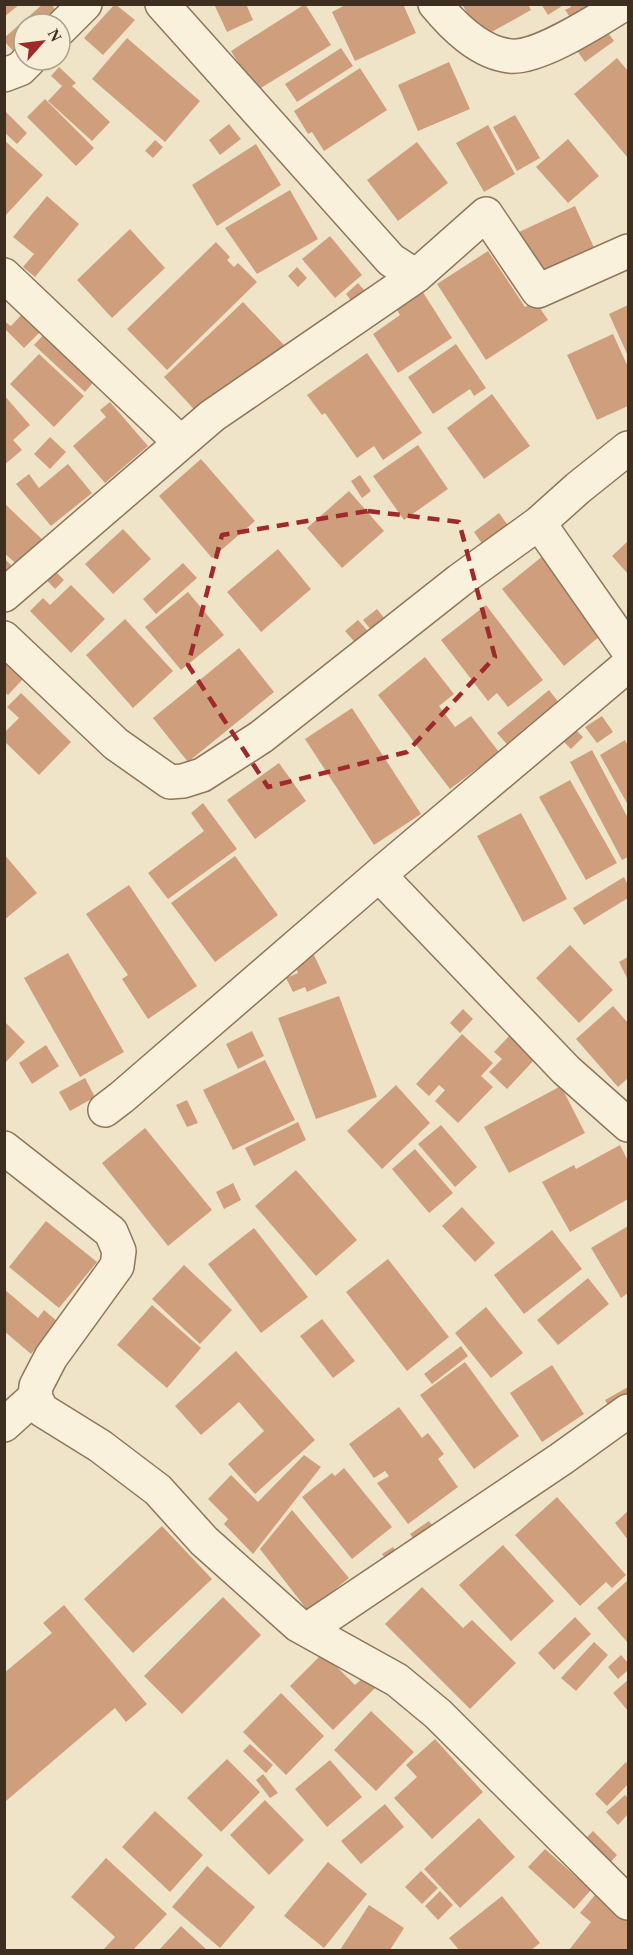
<svg xmlns="http://www.w3.org/2000/svg" width="633" height="1955" font-family="'Times New Roman',serif">
	<style>
		.building { fill: #cf9f7d }
		.lines { fill: none; stroke-linecap: round; stroke-linejoin: round }
		.street-casing { stroke: #8d765c; stroke-width: 36 }
		.street { stroke: #faf1dc; stroke-width: 33 }
		.marked { fill: none; stroke: #9e2a2b; stroke-width: 4.5; stroke-dasharray: 12 8; stroke-linejoin: round }
	</style>
	<rect width="100%" height="100%" fill="#f0e4c8"/>
	<path class="building" d="M4 4H20L4 17Z
		M43 4H51L59 14 48 24H24V45L15 53 4 41V38Z
		M115 4 135 20 103 55 84 38Z
		M214 4H246L253 20 227 32Z
		M305 4 331 45 256 91 231 51Z
		M347 4H403L416 33 355 61 332 12Z
		M462 4H528L531 10 481 38Z
		M541 4H560L562 6 548 15Z
		M570 4H604L575 24 565 10 571 7Z
		M602 24 614 41 585 62 573 45Z
		M127 38 200 101 165 142 92 79Z
		M341 48 353 66 297 102 285 84Z
		M617 58 628 71V158L574 94Z
		M449 62 470 109 418 131 398 85Z
		M59 67 76 83 72 86 110 122 92 141 48 101 62 86 51 76Z
		M360 68 387 110 324 151 312 132 308 134 294 111Z
		M45 99 94 148 76 166 27 117Z
		M4 110 27 133 17 144 4 132Z
		M515 115 540 158 517 171 493 127Z
		M229 124 241 139 220 155 209 140Z
		M488 125 515 174 484 192 456 143Z
		M568 139 599 176 568 203 536 167Z
		M4 140 43 175 4 217Z
		M155 140 163 147 153 158 145 151Z
		M417 142 448 183 398 221 367 180Z
		M256 144 281 185 217 226 192 185Z
		M290 190 318 239 257 274 225 228Z
		M47 196 79 224 35 277 23 267 34 254 13 237Z
		M575 206 597 254 541 280 519 232Z
		M130 229 165 268 112 318 77 280Z
		M330 236 362 275 335 298 302 259Z
		M216 242 230 257 227 260 234 267 238 263 257 282 167 370 127 329Z
		M488 251 525 307 535 301 548 320 486 360 437 284Z
		M297 267 307 278 298 287 288 276Z
		M358 283 366 292 353 303 346 294Z
		M419 286 452 338 398 373 373 334 400 315 393 303Z
		M243 302 284 345 205 421 164 377Z
		M628 305V356L609 314Z
		M23 313 41 331 24 348 6 330 4 332V321L11 326Z
		M46 332 97 378 85 392 34 345Z
		M613 334 628 367V406L597 420 567 355Z
		M456 344 486 388 474 396 470 389 433 414 408 377Z
		M367 353 422 433 383 460 374 446 357 458 325 413 322 415 307 395Z
		M39 354 84 396 54 427 10 384Z
		M492 394 530 446 484 479 447 428Z
		M4 395 30 425 13 440 22 450 4 465Z
		M110 402 148 446 105 483 73 446 106 417 100 410Z
		M50 437 66 452 50 469 34 454Z
		M418 445 448 489 404 520 373 476Z
		M201 459 255 521 212 558 159 496Z
		M68 464 92 493 51 526 16 484 29 474 39 488Z
		M360 475 371 491 362 498 351 481Z
		M349 491 384 531 342 568 307 528Z
		M6 505 45 542 21 568 4 553Z
		M499 513 515 535 489 554 474 532Z
		M123 529 151 559 113 594 85 564Z
		M628 541V574L612 556Z
		M278 549 311 589 261 632 227 592Z
		M544 555 606 631 564 666 502 589Z
		M4 558 15 569 4 580Z
		M183 563 197 578 156 614 143 599Z
		M48 564 64 580 55 589 39 572Z
		M71 585 105 619 71 653 30 611 43 598 50 605Z
		M188 592 224 635 181 670 145 627Z
		M486 605 543 680 508 707 497 693 488 701 441 640Z
		M377 609 392 628 379 640 363 620Z
		M125 619 173 671 133 708 86 655Z
		M358 620 373 637 360 648 345 631Z
		M239 648 274 692 188 762 153 718Z
		M425 657 454 694 439 706 455 727 471 716 499 752 450 789 378 695Z
		M4 660 23 679 8 695 4 692Z
		M549 690 563 708 512 750 497 733Z
		M21 693 71 742 39 775 4 741V733L19 718 7 707Z
		M352 708 421 814 374 845 305 739Z
		M602 716 613 732 597 743 585 727Z
		M576 730 583 737 571 749 564 742Z
		M625 740 628 746V805L600 755Z
		M592 750 628 818V857L622 860 570 762Z
		M279 763 306 801 255 839 227 800Z
		M570 780 617 863 586 880 539 797Z
		M203 803 237 849 168 899 148 873 204 831 191 813Z
		M521 813 567 899 523 922 477 836Z
		M4 854 37 893 4 920Z
		M235 856 278 915 215 962 171 903Z
		M624 877 628 885V898L584 925 573 908Z
		M129 885 197 986 148 1019 122 979 128 975 86 914Z
		M570 945 613 990 579 1023 536 978Z
		M68 953 124 1052 80 1077 24 978Z
		M314 955 327 983 307 992 305 987 293 992 286 978 298 973 294 964Z
		M628 957V980L619 962Z
		M339 996 377 1097 316 1119 278 1018Z
		M613 1006 628 1023V1078L618 1087 576 1039Z
		M463 1009 473 1019 460 1033 450 1023Z
		M5 1022 25 1042 5 1063Z
		M252 1031 264 1056 238 1069 226 1044Z
		M462 1034 493 1063 481 1076 493 1087 458 1123 435 1101 445 1090 439 1085 429 1096 416 1084Z
		M511 1034 536 1058 507 1089 489 1072 502 1059 494 1052Z
		M46 1045 59 1066 32 1084 19 1063Z
		M265 1060 295 1120 233 1150 203 1090Z
		M85 1078 95 1097 70 1111 59 1092Z
		M396 1085 430 1123 382 1169 347 1131Z
		M561 1086 585 1133 509 1173 484 1127Z
		M187 1100 198 1123 187 1127 176 1105Z
		M298 1122 306 1140 254 1166 245 1148Z
		M441 1125 477 1167 455 1187 418 1144Z
		M145 1128 212 1210 168 1246 102 1163Z
		M620 1145 628 1161V1199L570 1232 542 1182 574 1165 576 1169Z
		M415 1149 453 1193 429 1213 392 1169Z
		M296 1170 357 1240 316 1276 255 1206Z
		M233 1183 241 1200 224 1209 216 1192Z
		M462 1207 495 1243 475 1262 442 1226Z
		M46 1221 97 1262 59 1308 9 1267Z
		M628 1226V1293L621 1298 591 1248Z
		M254 1228 308 1297 261 1333 208 1264Z
		M552 1230 582 1269 524 1314 494 1275Z
		M388 1259 449 1337 407 1371 346 1292Z
		M184 1265 232 1310 200 1344 152 1299Z
		M588 1278 609 1304 558 1345 537 1320Z
		M4 1289 38 1318 44 1310 58 1322 31 1354 4 1331Z
		M152 1305 201 1348 167 1388 117 1345Z
		M486 1307 523 1353 491 1378 455 1333Z
		M322 1319 355 1361 333 1378 300 1336Z
		M461 1346 468 1356 432 1384 424 1374Z
		M236 1351 315 1440 255 1494 228 1464 264 1431 239 1402 201 1435 175 1406Z
		M465 1362 519 1436 474 1469 420 1395Z
		M552 1365 584 1414 542 1442 510 1393Z
		M628 1387V1408L614 1416 605 1400Z
		M399 1407 422 1438 428 1433 444 1454 438 1459 458 1487 408 1524 377 1483 389 1476 385 1471 374 1478 349 1444Z
		M304 1455 321 1467 253 1554 224 1524 228 1519 208 1499 231 1475 258 1502Z
		M344 1468 392 1527 352 1559 302 1497 332 1473 335 1476Z
		M557 1497 626 1575 612 1588 606 1582 580 1606 515 1535Z
		M292 1510 349 1578 308 1611 260 1549Z
		M628 1511V1540L615 1523Z
		M429 1521 439 1535 414 1539 410 1534Z
		M162 1526 212 1579 133 1653 84 1599Z
		M503 1545 554 1601 511 1641 459 1585Z
		M393 1547 403 1560 392 1567 382 1554Z
		M628 1580V1643L597 1608Z
		M422 1587 463 1628 472 1620 516 1663 470 1709 385 1624Z
		M223 1597 261 1635 182 1714 144 1676Z
		M64 1605 147 1704 126 1722 115 1708 6 1801 4 1673 52 1633 43 1623Z
		M575 1617 591 1634 554 1670 538 1653Z
		M594 1642 608 1655 576 1691 561 1678Z
		M323 1653 355 1685 366 1675 377 1686 333 1730 290 1686Z
		M621 1655 628 1663V1670L618 1679 608 1667Z
		M628 1680V1711L613 1693Z
		M281 1693 324 1736 286 1775 243 1732Z
		M371 1711 414 1752 376 1791 334 1750Z
		M435 1739 483 1792 432 1839 394 1798 417 1777 406 1765Z
		M250 1744 273 1765 266 1773 243 1751Z
		M227 1759 260 1792 221 1832 187 1798Z
		M330 1760 362 1797 327 1827 295 1789Z
		M626 1762 628 1765V1784L607 1806 595 1794Z
		M263 1774 278 1793 270 1798 256 1780Z
		M625 1795 628 1798V1814L618 1825 606 1812Z
		M265 1800 304 1840 269 1875 230 1835Z
		M385 1804 404 1827 361 1864 341 1841Z
		M155 1811 203 1855 170 1892 122 1847Z
		M479 1818 515 1857 460 1908 424 1869Z
		M593 1831 617 1855 606 1867 581 1843Z
		M545 1849 591 1890 574 1909 528 1867Z
		M106 1858 167 1914 133 1950H103L115 1937 71 1897Z
		M328 1862 367 1894 324 1948 284 1916Z
		M207 1866 255 1907 220 1948 172 1907Z
		M421 1871 438 1888 422 1904 405 1887Z
		M440 1891 453 1905 438 1920 425 1906Z
		M595 1895 628 1921V1950H569L591 1922 580 1913Z
		M502 1896 540 1943 531 1950H459L449 1938Z
		M369 1905 404 1928 390 1950H340Z
		M181 1926 207 1950H159Z"/>
	<g class="lines">
		<g class="street-casing">
			<path id="street" d="M162 4 391 260 416 276 486 214 538 291 628 251
				M435 4C454 27 480 53 510 56 539 59 599 19 624 4
				M60 29 85 4
				M4 75 20 69 29 60
				M4 275 180 442
				M539 523 628 650
				M4 595 212 416 416 276
				M4 638 116 744 170 782 183 781 202 775 261 737 460 580 539 523 578 488 628 448
				M379 875 566 1070 628 1125
				M105 1110 122 1097 379 875 628 665
				M4 1148 111 1232 119 1251 117 1266 51 1357 36 1386 35 1397 42 1410 100 1446 158 1490 204 1541 298 1625 397 1680 438 1714 628 1903
				M4 1425 35 1397
				M307 1630 561 1459 628 1411"/>
		</g>
		<use href="#street" class="street"/>
	</g>
	<path class="marked" d="M368 511 459 522 495 657 407 752 268 787 188 665 222 535Z"/>
	<rect width="633" height="1955" fill="none" stroke="#3d2e20" stroke-width="12"/>
	<g transform="translate(42 42) rotate(62)"><circle r="28" fill="#f7eed8" stroke="#ada18e" stroke-width="1.5"/>
	<path d="M0-4.5L10 22L0 15L-10 22Z" fill="#9e2a2b"/>
	<text y="-9" font-size="16" font-weight="bold" text-anchor="middle" fill="#3d2e20">N</text>
	</g>
</svg>
